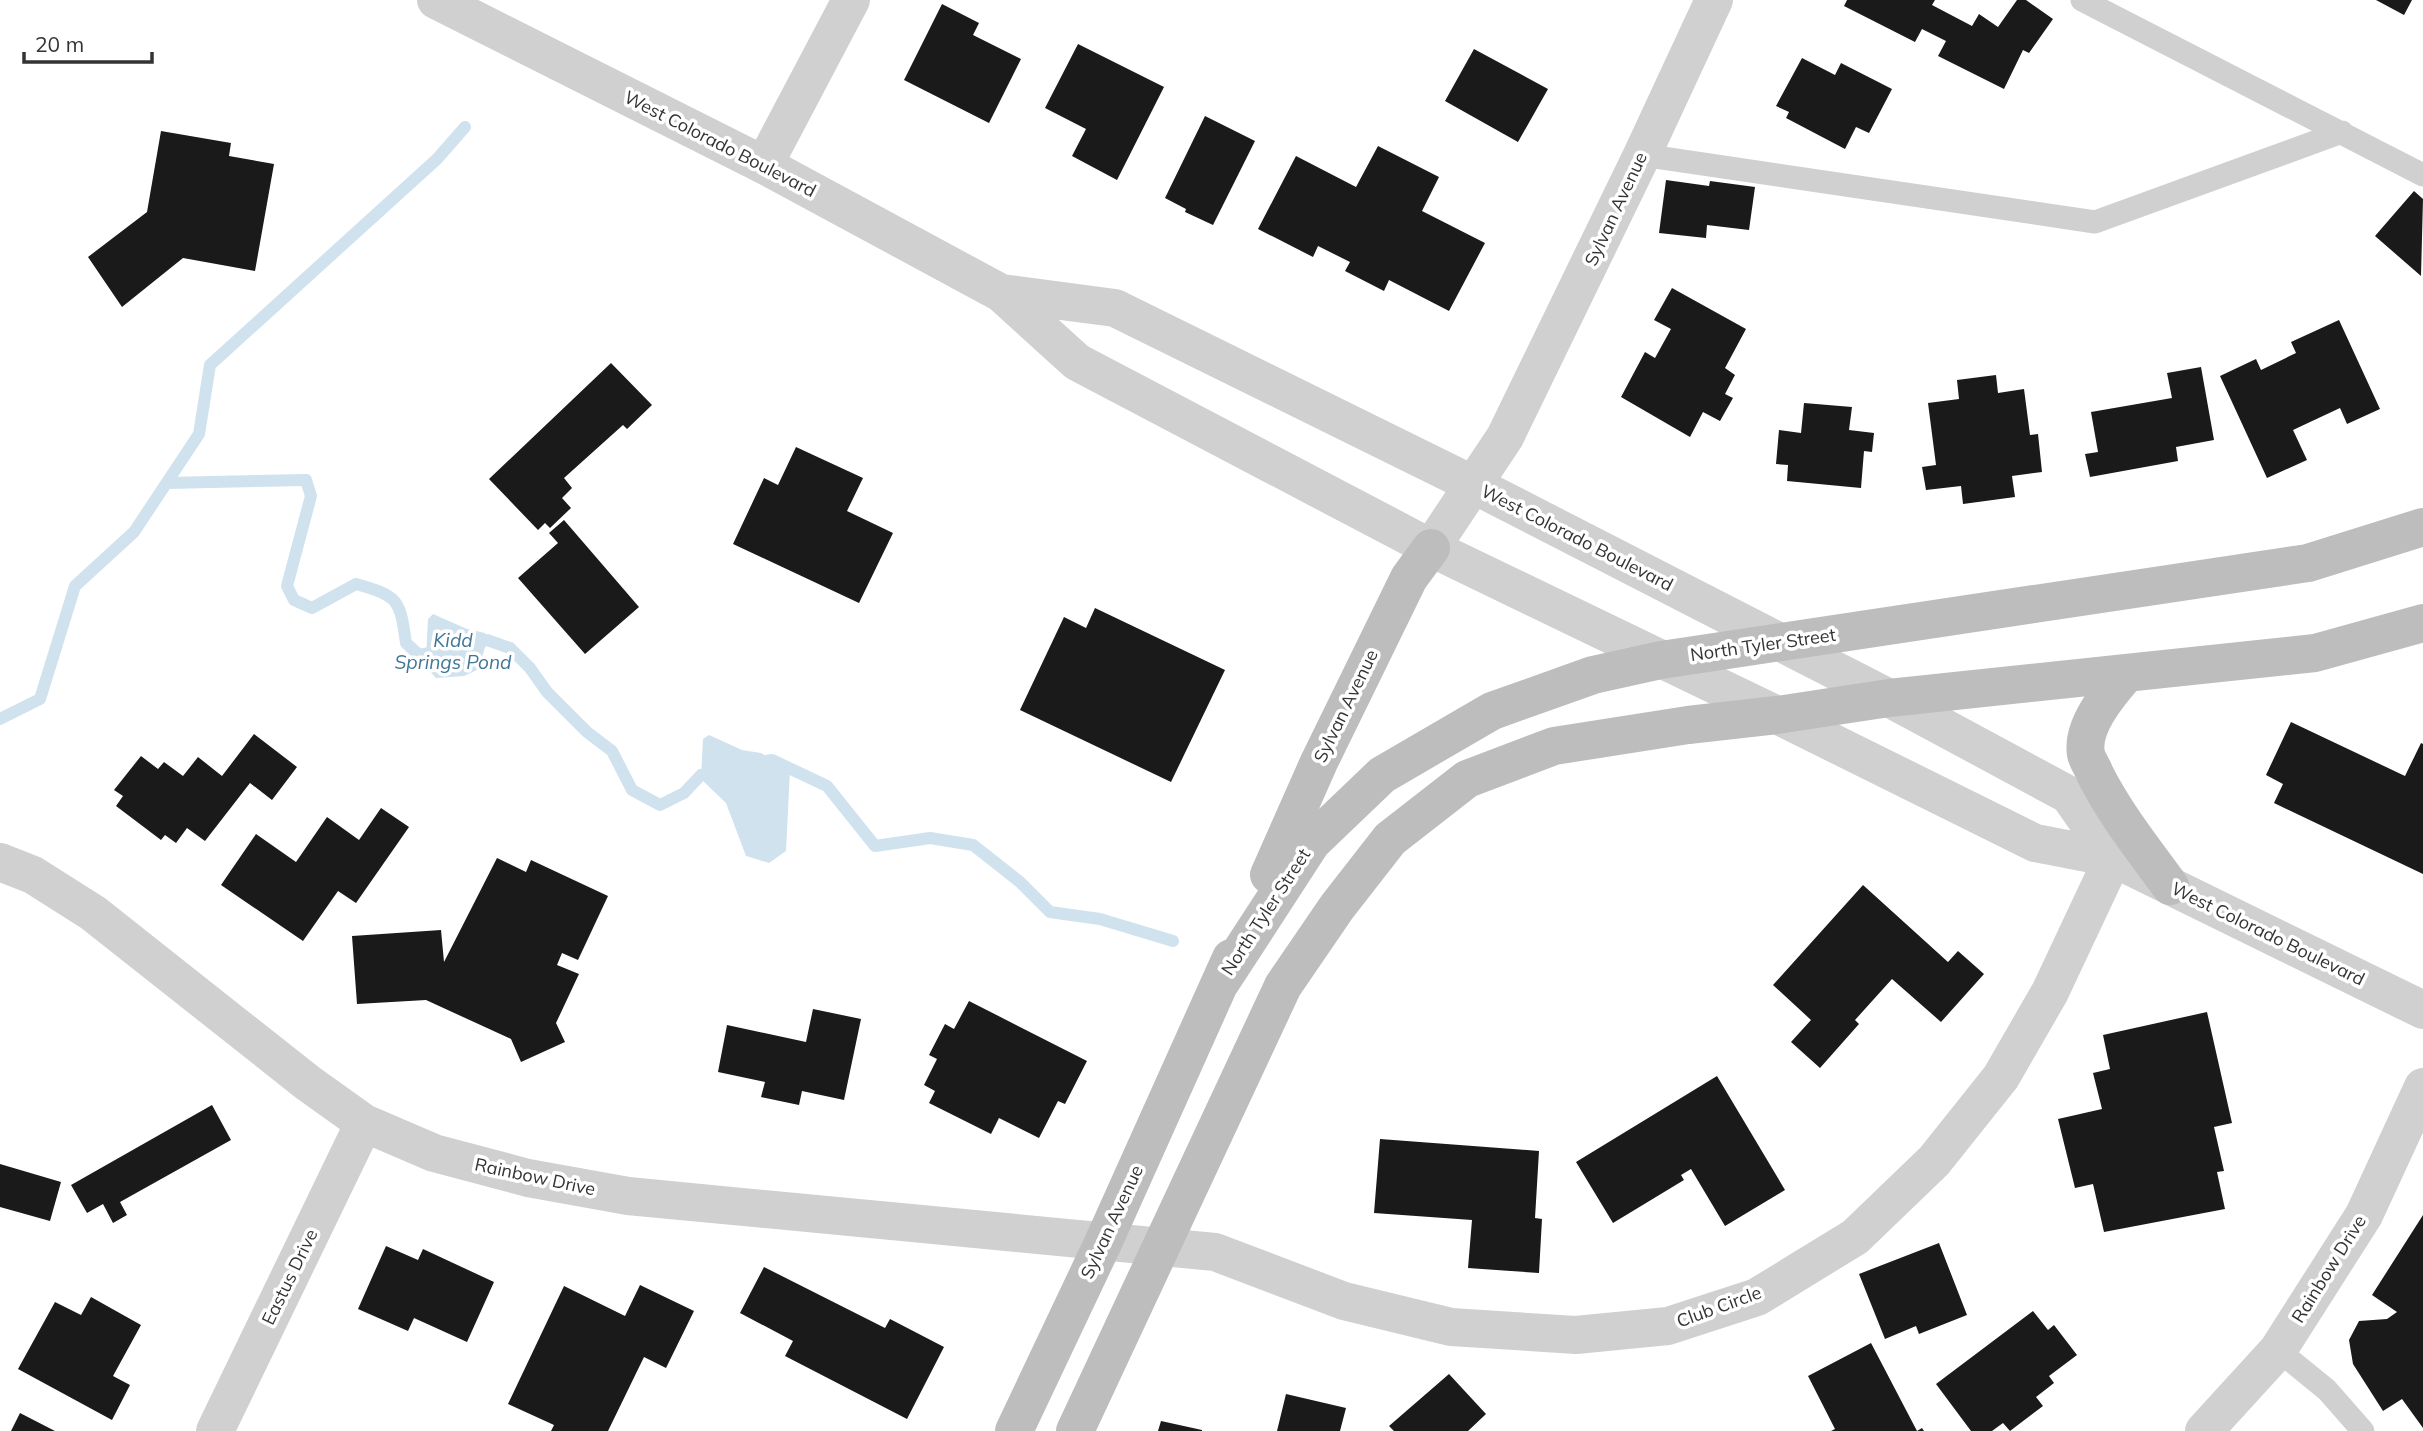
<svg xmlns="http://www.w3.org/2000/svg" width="2423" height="1431" font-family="Mulish,sans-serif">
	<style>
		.water { fill: #cfe2ee }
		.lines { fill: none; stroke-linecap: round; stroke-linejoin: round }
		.stream { stroke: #cfe2ee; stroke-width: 12 }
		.building { fill: #1a1a1a }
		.service { stroke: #d0d0d0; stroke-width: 23 }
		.minor { stroke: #d0d0d0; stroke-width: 38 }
		.tertiary { stroke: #d0d0d0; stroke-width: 38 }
		.secondary { stroke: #bdbdbd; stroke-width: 38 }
		.labels { text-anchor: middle; stroke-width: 7; stroke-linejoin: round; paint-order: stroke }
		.street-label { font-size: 18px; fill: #333; stroke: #fff }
		.water-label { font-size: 19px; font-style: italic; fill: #3f7597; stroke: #fff }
	</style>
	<rect width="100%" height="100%" fill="#fff"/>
	<path class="water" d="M433 614 467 629 485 633 487 640 479 669 464 676 436 678 428 669 426 658 428 619Z
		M709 735 742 750 761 753 790 770 786 851 769 863 746 856 726 803 701 779 703 739Z"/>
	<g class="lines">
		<path class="stream" d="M167 483 306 480 311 496 287 586 294 600 312 608 356 584C399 596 400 600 406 643L419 655 441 651
			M472 644 487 640 510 648 530 668 547 692 587 732 612 751 632 790 660 805 684 793 701 775 717 772
			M0 719 40 699 75 586 134 532 199 434 210 365 437 159 465 127
			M755 763 772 760 827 786 875 846 930 838 973 845 1020 882 1050 912 1100 919 1173 941"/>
	</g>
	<path class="building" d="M1847 0H1935L1932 5 1972 26 1979 14 1998 27 2017 0H2026L2053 19 2029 53 2023 50 2004 89 1938 56 1946 41 1922 29 1915 42 1844 6Z
		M2376 0H2412L2404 15Z
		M942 4 979 23 973 35 1021 59 989 123 904 80Z
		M1078 44 1164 87 1117 180 1072 156 1086 129 1045 108Z
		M1474 49 1548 89 1518 142 1445 101Z
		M1802 58 1835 75 1841 63 1892 89 1869 133 1856 127 1845 149 1786 118 1789 112 1776 106Z
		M1205 116 1255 141 1213 225 1185 212 1186 209 1165 198Z
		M161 131 231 143 229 156 274 164 255 271 183 258 122 307 88 257 147 212Z
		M1378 146 1439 177 1422 211 1485 243 1449 311 1389 280 1384 291 1345 271 1350 262 1318 246 1313 257 1258 229 1296 156 1356 187Z
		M1666 180 1709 186 1710 181 1755 187 1749 230 1707 225 1706 238 1659 233Z
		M2414 191 2423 199 2421 276 2375 236Z
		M1672 288 1746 329 1725 368 1735 375 1725 394 1733 398 1720 421 1703 412 1690 437 1621 397 1645 352 1655 358 1671 329 1654 320Z
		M2339 320 2380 409 2347 424 2340 408 2293 430 2307 460 2267 478 2220 376 2256 359 2261 370 2296 353 2291 342Z
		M611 363 652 405 627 429 623 425 564 478 572 488 562 498 571 508 550 528 545 523 538 530 489 479Z
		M2201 367 2214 440 2176 447 2178 461 2090 477 2085 454 2098 452 2091 412 2172 398 2167 373Z
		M1996 375 1998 393 2024 389 2030 435 2038 434 2042 472 2012 476 2015 497 1963 504 1961 486 1926 490 1922 467 1936 465 1928 403 1959 399 1957 380Z
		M1804 403 1852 407 1849 430 1874 433 1872 452 1864 451 1861 488 1787 481 1788 465 1776 464 1779 430 1801 433Z
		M796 447 863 478 847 511 893 533 859 603 733 544 764 478 778 485Z
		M564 520 639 607 585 654 518 578 558 543 549 533Z
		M1095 608 1225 670 1171 782 1020 710 1064 617 1086 628Z
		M2291 722 2405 776 2421 743 2423 744V874L2274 803 2283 784 2266 775Z
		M254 734 297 767 272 800 250 783 205 841 187 828 176 843 165 835 161 840 116 806 123 796 114 790 141 756 158 769 164 762 183 776 198 757 222 776Z
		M381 808 409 827 356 903 338 891 303 941 221 885 256 834 296 862 327 817 359 840Z
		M497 858 526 872 531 860 608 896 578 960 562 953 557 965 579 974 556 1023 565 1042 521 1062 511 1039 426 1000 357 1004 352 936 441 930 444 962Z
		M1863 885 1948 962 1958 951 1984 974 1941 1022 1892 979 1855 1020 1859 1024 1820 1068 1791 1042 1811 1020 1773 985Z
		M969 1001 1087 1061 1065 1104 1058 1101 1039 1138 999 1118 991 1134 929 1103 935 1091 924 1085 937 1059 929 1055 945 1024 954 1029Z
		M813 1009 861 1019 844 1100 802 1091 799 1105 761 1097 765 1082 718 1072 727 1025 806 1042Z
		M2207 1012 2232 1123 2214 1127 2224 1171 2217 1172 2225 1209 2104 1232 2093 1184 2075 1188 2058 1119 2102 1109 2093 1073 2110 1069 2103 1035Z
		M1717 1076 1785 1190 1725 1226 1691 1169 1681 1175 1684 1180 1613 1223 1576 1162Z
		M212 1105 231 1140 120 1202 127 1215 113 1223 103 1204 87 1213 71 1185Z
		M1380 1139 1539 1151 1535 1218 1542 1219 1539 1273 1468 1268 1472 1220 1374 1213Z
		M0 1164 61 1182 50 1221 0 1207Z
		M2423 1215V1428L2402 1399 2383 1411 2353 1364 2349 1340 2359 1321 2387 1319 2397 1312 2372 1295Z
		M1939 1243 1967 1315 1919 1334 1916 1326 1885 1339 1859 1274Z
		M386 1246 418 1260 423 1249 494 1282 467 1342 414 1318 408 1331 358 1309Z
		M764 1267 885 1328 890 1319 944 1347 907 1419 785 1356 793 1341 740 1313Z
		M640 1285 694 1311 666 1368 644 1357 608 1431H551L554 1425 508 1404 564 1286 625 1316Z
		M91 1297 141 1325 113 1376 130 1385 112 1420 18 1369 55 1302 81 1315Z
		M2033 1311 2048 1330 2054 1325 2077 1355 2049 1376 2054 1383 2036 1397 2043 1406 2010 1431 2003 1423 1992 1431H1971L1936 1384Z
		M1871 1343 1917 1431 1922 1428 1924 1431H1831L1835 1429 1808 1376Z
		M1449 1374 1486 1414 1468 1431H1394L1389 1426Z
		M1286 1394 1346 1408 1340 1431H1277Z
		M20 1413 55 1431H11Z
		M1161 1421 1202 1430V1431H1158Z"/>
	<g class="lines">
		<path class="service" d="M2082 0 2423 175
			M1642 155 2095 222 2342 132
			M2278 1350 2327 1390 2363 1431"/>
		<path class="minor" d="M764 165 851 0
			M1431 548 1505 437 1642 155 1714 0
			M0 862 33 875 93 913 308 1083 364 1123 434 1153 528 1178 628 1196 1215 1252 1344 1301 1451 1327 1576 1335 1668 1326 1757 1297 1855 1237 1934 1161 2001 1077 2050 992 2113 858
			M215 1431 364 1123
			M2204 1431 2278 1350 2364 1215 2423 1087"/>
		<path class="tertiary" d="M436 0 764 165 1001 293 1077 362 1431 548 1777 715 2035 843 2113 858 2423 1010
			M1001 293 1115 308 1472 484 1889 698 2069 795 2113 858"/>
		<path class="secondary" d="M2126 674C2109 693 2081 727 2086 754 2087 760 2093 768 2095 774 2115 814 2144 850 2170 886
			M1269 875 1319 762 1409 578 1431 548
			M1221 982 1312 842 1382 775 1492 711 1593 675 1661 660 2308 563 2423 527
			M1014 1431 1103 1243 1231 958
			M1075 1431 1283 986 1337 907 1390 839 1467 779 1554 746 1688 725 1777 715 1889 698 2315 653 2423 623"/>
	</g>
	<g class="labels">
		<g class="street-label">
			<text transform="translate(720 144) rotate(27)" y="6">West Colorado Boulevard</text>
			<text transform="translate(1616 209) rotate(-65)" y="6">Sylvan Avenue</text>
			<text transform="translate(1577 538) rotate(27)" y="6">West Colorado Boulevard</text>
			<text transform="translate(1763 645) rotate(-8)" y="6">North Tyler Street</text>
			<text transform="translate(1346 706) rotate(-64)" y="6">Sylvan Avenue</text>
			<text transform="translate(1266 912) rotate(-57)" y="6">North Tyler Street</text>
			<text transform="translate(2268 934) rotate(26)" y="6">West Colorado Boulevard</text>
			<text transform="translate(535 1177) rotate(12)" y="6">Rainbow Drive</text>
			<text transform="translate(1112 1222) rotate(-65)" y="6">Sylvan Avenue</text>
			<text transform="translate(2329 1269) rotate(-58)" y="6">Rainbow Drive</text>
			<text transform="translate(290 1277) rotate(-64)" y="6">Eastus Drive</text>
			<text transform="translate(1719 1307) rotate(-20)" y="6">Club Circle</text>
		</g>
		<g class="water-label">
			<text x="453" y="647">Kidd<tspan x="453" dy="22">Springs Pond</tspan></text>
		</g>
	</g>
	<path d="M24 52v10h128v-10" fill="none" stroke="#333333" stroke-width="3.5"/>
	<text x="35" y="52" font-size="21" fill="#333333" stroke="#ffffff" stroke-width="5" paint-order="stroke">20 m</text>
</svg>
